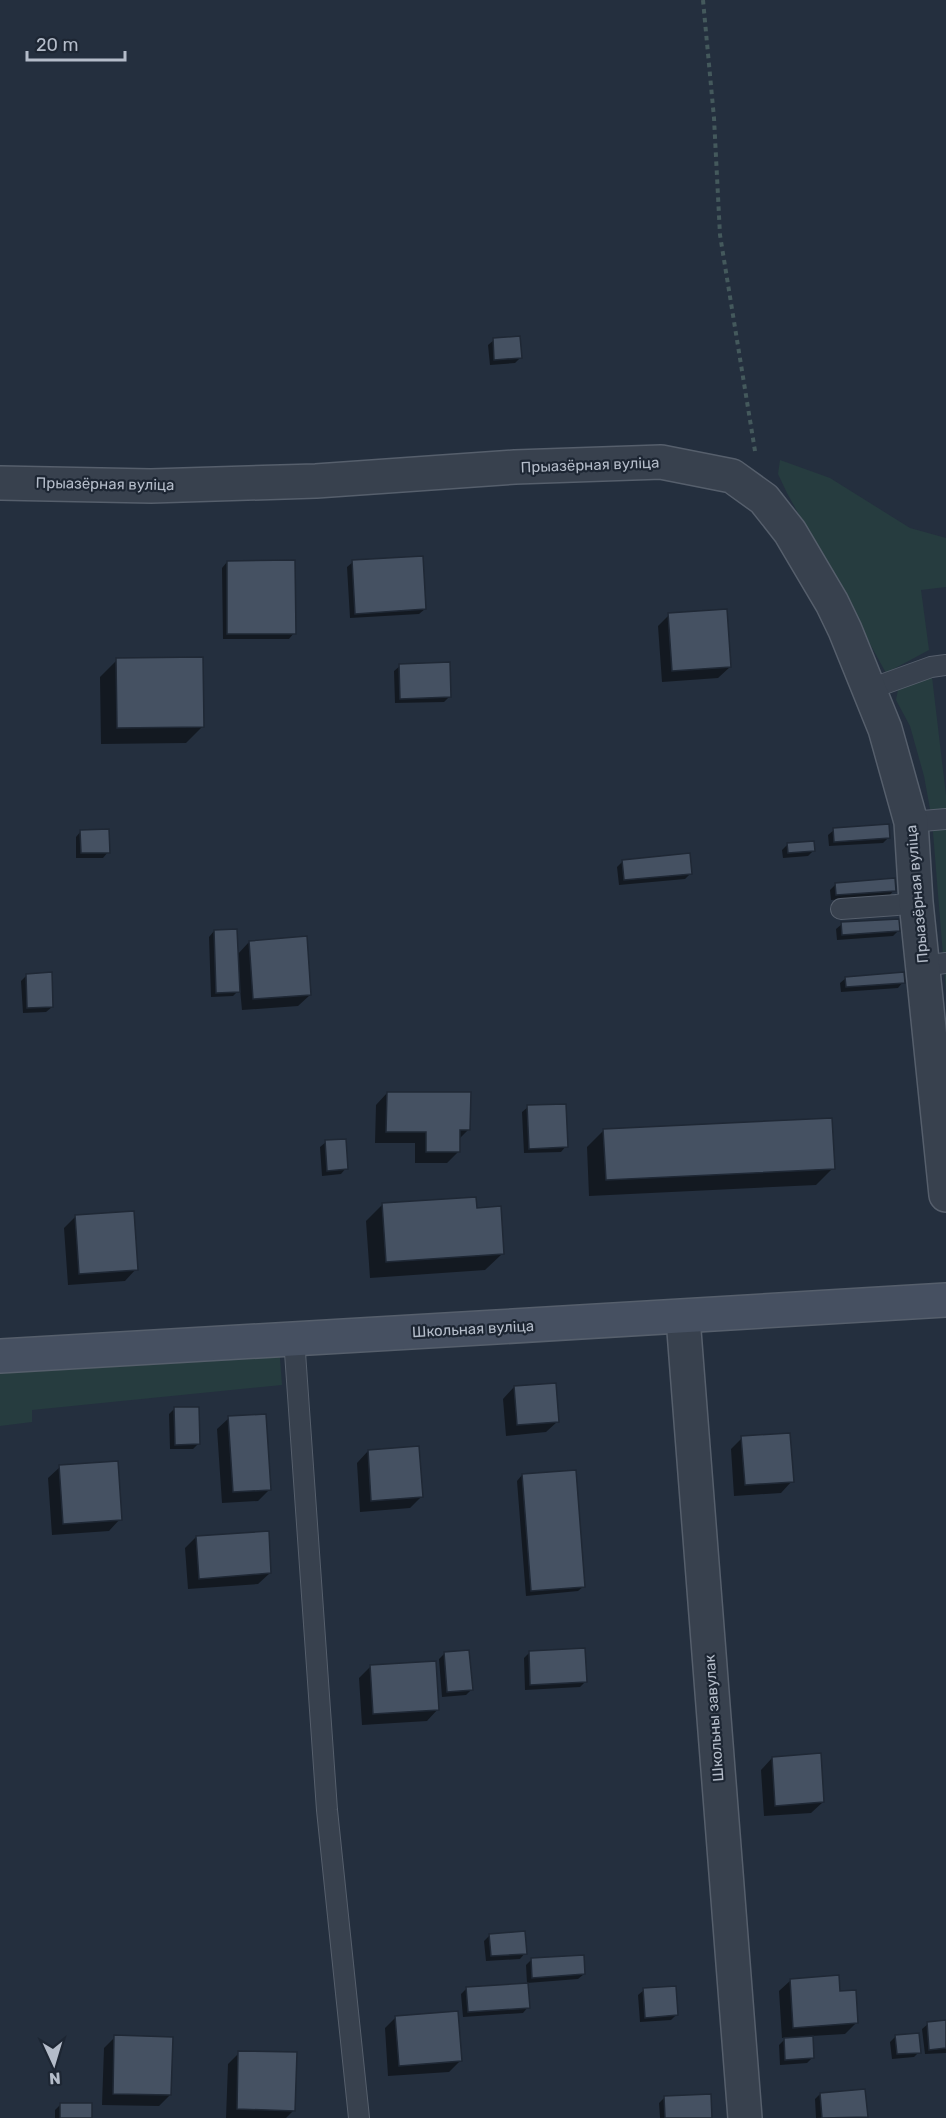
<svg xmlns="http://www.w3.org/2000/svg" width="946" height="2118" font-family="Rubik,sans-serif">
	<style>
		.green { fill: #263c3f }
		.shadow { fill: #0007 }
		.building { fill: #455162; stroke: #1f2835; stroke-width: 1.5 }
		.lines { fill: none; stroke-linecap: round; stroke-linejoin: round }
		.lane-casing { stroke: #565f6c; stroke-width: 22 }
		.street-casing { stroke: #565f6c; stroke-width: 36 }
		.secondary-casing { stroke: #565f6c; stroke-width: 36 }
		.path { stroke: #44595c; stroke-width: 4; stroke-dasharray: 4.5 4.5; stroke-linecap: butt }
		.lane { stroke: #38414e; stroke-width: 20 }
		.street { stroke: #38414e; stroke-width: 33 }
		.secondary { stroke: #465061; stroke-width: 33 }
		.labels { text-anchor: middle; stroke-width: 4.5; stroke-linejoin: round; paint-order: stroke }
		.street-label { font-size: 15px; fill: #b4bcc9; stroke: #1d2633 }
	</style>
	<rect width="100%" height="100%" fill="#242f3e"/>
	<path class="green" d="M780 460 830 478 910 528 946 538V587L921 590 929 650 886 673 787 493 778 474Z
		M932 677 946 795V992L932 820 924 776 910 726 896 700 898 690Z
		M279 1345 282 1385 32 1410V1422L0 1426V1364Z"/>
	<path class="shadow" d="M494 340 520 358 515 363 490 365 488 345Z
		M227 562 294 633 289 639H223L222 568Z
		M353 562 425 609 419 614 350 618 347 567Z
		M669 615 730 667 718 678 662 682 658 626Z
		M117 660 202 727 186 743 101 744 100 677Z
		M400 666 450 696 444 702 395 703 394 671Z
		M834 830 889 837 883 843 829 846 828 835Z
		M81 831 108 852 103 858H76V837Z
		M788 844 813 851 808 856 783 858 782 850Z
		M623 861 690 874 685 879 619 885 617 867Z
		M836 884 894 890 889 896 831 900 830 890Z
		M842 924 898 931 893 936 837 940 836 929Z
		M214 931 237 955 249 942 310 995 298 1006 242 1010 240 989 233 996 211 997 209 937Z
		M27 975 52 1007 46 1012 23 1013 21 981Z
		M846 978 903 982 898 988 841 992 840 983Z
		M387 1093 469 1129 459 1139 458 1152 447 1163H415V1143H375L376 1105Z
		M528 1107 566 1146 561 1152 524 1153 522 1112Z
		M604 1130 833 1168 816 1185 589 1196 587 1147Z
		M326 1142 346 1168 341 1174 322 1176 320 1147Z
		M383 1204 502 1254 485 1270 370 1278 366 1221Z
		M75 1217 136 1269 125 1281 68 1285 64 1228Z
		M514 1387 558 1421 546 1432 506 1436 503 1399Z
		M174 1409 199 1443 193 1449H170L169 1414Z
		M229 1418 270 1489 258 1501 222 1503 217 1429Z
		M742 1438 792 1481 781 1493 734 1496 731 1449Z
		M368 1451 421 1497 410 1508 360 1512 357 1463Z
		M60 1467 120 1519 109 1531 52 1535 48 1478Z
		M522 1475 584 1586 578 1591 526 1596 517 1481Z
		M196 1537 270 1573 258 1584 188 1589 185 1548Z
		M529 1653 585 1682 580 1687 525 1690 524 1658Z
		M444 1654 471 1690 466 1695 442 1697 439 1659Z
		M370 1667 438 1709 427 1721 362 1725 359 1678Z
		M772 1758 823 1802 811 1813 764 1816 761 1770Z
		M490 1935 525 1953 520 1959 486 1961 484 1941Z
		M531 1960 584 1974 578 1979 527 1983 526 1965Z
		M791 1980 839 1993 857 2022 845 2034 811 2036 813 2057 807 2063 780 2065 779 2045 786 2038H782L779 1991Z
		M467 1988 528 2007 523 2013 463 2017 461 1994Z
		M644 1990 676 2015 671 2020 640 2022 638 1995Z
		M396 2017 460 2061 449 2072 388 2076 385 2028Z
		M946 2022V2053L925 2054 922 2029 928 2024Z
		M896 2036 919 2052 914 2057 892 2059 890 2042Z
		M115 2037 170 2095 159 2106 102 2105 104 2048Z
		M239 2053 294 2110 286 2118H226L228 2064Z
		M820 2094 866 2116 816 2118 815 2099Z
		M665 2097 710 2118H660L659 2103Z
		M61 2104 91 2118H55V2110Z"/>
	<path class="building" d="M520 336 522 358 494 360 493 338Z
		M423 556 426 609 355 614 352 560Z
		M295 560 296 634H227V561Z
		M727 609 731 667 672 671 668 613Z
		M203 657 204 727 117 728 116 658Z
		M450 662 451 697 400 699 399 664Z
		M889 824 890 838 834 842 833 828Z
		M109 829 110 853H81L80 830Z
		M814 841 815 851 788 853 787 843Z
		M690 853 692 874 624 880 622 860Z
		M895 878 896 891 836 895 835 883Z
		M899 919 900 931 842 935 841 922Z
		M237 929 240 992 216 993 214 930Z
		M307 936 311 995 253 999 249 941Z
		M52 972 53 1007 27 1008 26 974Z
		M904 972 905 983 846 987 845 977Z
		M387 1092H471L470 1130H460V1152H426V1132H386Z
		M566 1104 568 1147 529 1149 527 1105Z
		M832 1118 835 1169 606 1180 603 1129Z
		M346 1139 348 1169 327 1171 325 1140Z
		M476 1197 477 1208 501 1206 504 1254 386 1262 382 1203Z
		M134 1211 138 1270 79 1274 75 1215Z
		M556 1383 559 1422 517 1425 514 1386Z
		M174 1407H199L200 1444 175 1445Z
		M266 1414 271 1490 233 1492 228 1416Z
		M790 1433 794 1482 745 1485 741 1436Z
		M419 1446 423 1497 371 1501 368 1450Z
		M118 1461 122 1520 63 1524 59 1465Z
		M576 1470 585 1587 531 1591 522 1474Z
		M269 1531 271 1573 199 1579 196 1536Z
		M585 1648 587 1682 530 1685 529 1651Z
		M469 1650 473 1690 447 1692 444 1652Z
		M436 1661 439 1710 373 1714 370 1665Z
		M821 1753 824 1802 775 1806 772 1757Z
		M525 1931 527 1954 491 1956 489 1934Z
		M584 1955 585 1974 532 1978 531 1958Z
		M839 1975 840 1991 856 1990 858 2023 793 2028 790 1979Z
		M528 1983 530 2008 468 2012 466 1987Z
		M676 1986 678 2015 645 2018 643 1988Z
		M458 2011 462 2061 399 2066 395 2016Z
		M946 2020V2048L929 2050 927 2022Z
		M919 2033 921 2053 897 2054 895 2035Z
		M114 2035 173 2037 171 2095 113 2094Z
		M813 2036 814 2058 785 2060 784 2038Z
		M238 2051 297 2052 295 2111 237 2109Z
		M865 2089 868 2117 822 2118 820 2093Z
		M711 2094 712 2118H665L664 2096Z
		M60 2103H92V2118H60Z"/>
	<g class="lines">
		<g class="lane-casing">
			<path id="lane" d="M870 689 931 667 946 665
				M911 822 946 819
				M841 909 897 905 916 902
				M923 966 946 963
				M294 1338 327 1810 359 2118"/>
		</g>
		<g class="street-casing">
			<path id="street" d="M0 483 151 486 316 481 515 467 661 462 732 476 764 499 790 532 832 603 845 630 885 729 911 822 916 902 946 1195
				M683 1318 745 2118"/>
		</g>
		<g class="secondary-casing">
			<path id="secondary" d="M0 1356C315 1336 631 1321 946 1300"/>
		</g>
		<path class="path" d="M703 0 714 118 720 235 755 451"/>
		<use href="#lane" class="lane"/>
		<use href="#street" class="street"/>
		<use href="#secondary" class="secondary"/>
	</g>
	<g class="labels">
		<g class="street-label">
			<text transform="translate(590 465) rotate(-2)" y="5">Прыазёрная вуліца</text>
			<text transform="translate(105 484) rotate(1)" y="5">Прыазёрная вуліца</text>
			<text transform="translate(917 894) rotate(-95)" y="5">Прыазёрная вуліца</text>
			<text transform="translate(473 1329) rotate(-3)" y="5">Школьная вуліца</text>
			<text transform="translate(714 1718) rotate(-94)" y="5">Школьны завулак</text>
		</g>
	</g>
	<g transform="translate(54 2064) rotate(176)" stroke="#1d2633" stroke-width="4.5" paint-order="stroke">
	<path d="M0-4.5L10 22L0 15L-10 22Z" fill="#b4bcc9"/>
	<text y="-9" font-size="16" font-weight="bold" text-anchor="middle" fill="#b4bcc9">N</text>
	</g>
	<path d="M27 51v9h98v-9" fill="none" stroke="#b4bcc9" stroke-width="3"/>
	<text x="36" y="51" font-size="18" fill="#b4bcc9" stroke="#1d2633" stroke-width="4.5" paint-order="stroke">20 m</text>
</svg>
